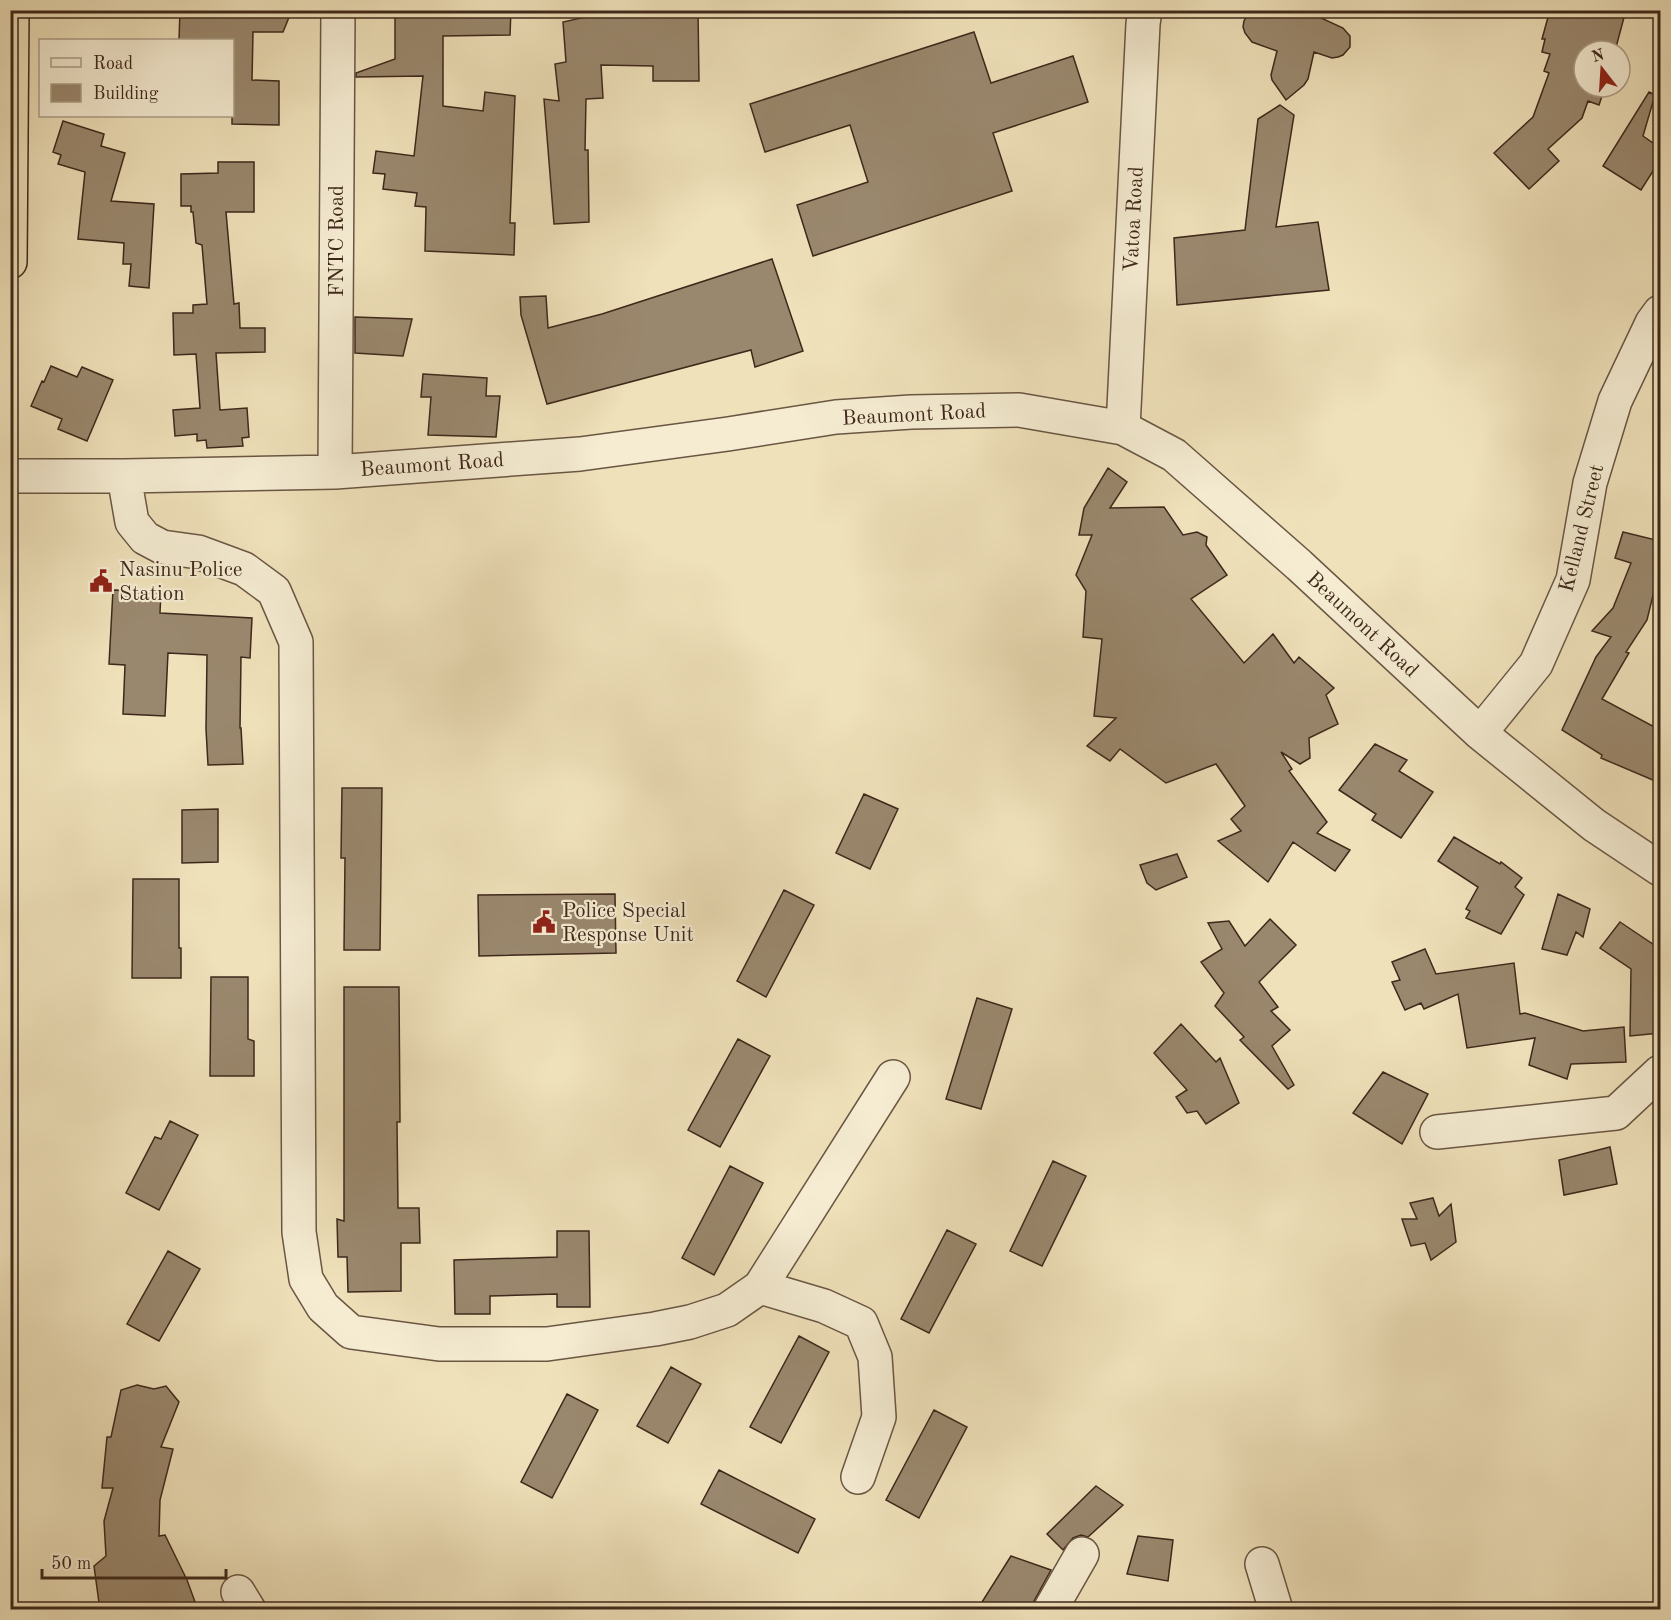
<svg xmlns="http://www.w3.org/2000/svg" width="1671" height="1620" font-family="'Old Standard TT',serif">
	<style>
		.building { fill: #9a886e; stroke: #3e281b; stroke-width: 1.5 }
		.lines { fill: none; stroke-linecap: round; stroke-linejoin: round }
		.minor-casing { stroke: #6a5643; stroke-width: 36 }
		.highway-casing { stroke: #3e281b; stroke-width: 36 }
		.minor { stroke: #f5ecd2; stroke-width: 33 }
		.highway { stroke: #efe1ba; stroke-width: 33 }
		.labels { text-anchor: middle; stroke-width: 4.5; stroke-linejoin: round; paint-order: stroke }
		.street-label { font-size: 21px; fill: #3e281b; stroke: #f5ecd2 }
		.poi-label { font-size: 21px; fill: #3e281b; stroke: #f5ecd2; text-anchor: start }
	</style>
	<rect width="100%" height="100%" fill="#efe1ba"/>
	<filter id="stains"><feTurbulence type="fractalNoise" baseFrequency=".00333" numOctaves="4"/><feColorMatrix values="0 0 0 0 .2 0 0 0 0 .09 0 0 0 0 .02 0 0 0 .5 -.17"/></filter>
	<radialGradient id="worn" r=".72"><stop offset=".6" stop-color="#630" stop-opacity="0"/><stop offset="1" stop-color="#630" stop-opacity=".3"/></radialGradient>
	<path class="building" d="M180 10H292L283 32H253L252 80 279 81V125L232 124V40H179Z
		M395 10H511L510 35 443 36V106L483 111 485 92 515 96 510 223H515L514 255 425 251 426 207 415 206 417 193 383 189 385 174 373 173 376 151 414 156 423 76 356 77V73L395 59Z
		M590 10H698L699 81H653V66L601 65 603 98 586 99 585 150H588L589 222 554 224 544 99 559 101 555 64 566 62 563 22 590 16Z
		M1253 10H1304L1343 28 1350 36V47L1343 55 1338 57 1332 58 1314 52 1308 79 1304 85 1286 100 1272 80 1271 75 1277 51 1252 42 1245 33 1243 27 1244 21 1247 15Z
		M1550 10H1626L1615 51H1584V87H1605L1599 105 1588 101 1582 118 1548 149 1559 161 1529 189 1494 153 1533 117 1549 73 1544 71 1550 54 1542 52 1545 39H1542Z
		M974 32 991 83 1073 56 1088 102 993 133 1012 191 813 256 797 205 868 182 850 125 765 152 750 104Z
		M1649 92 1655 95 1643 136 1660 148V160L1641 190 1603 166Z
		M1280 105 1294 115 1276 227 1318 222 1329 290 1177 305 1174 238 1245 230 1258 119Z
		M63 121 104 134 101 146 125 153 111 201 154 204 149 288 129 286 131 264H123L124 243 78 239 85 172 58 164 61 155 53 152Z
		M218 162H254V212H226L234 304 239 303 240 328H265V352L216 353 220 410 247 408 249 437 242 438 243 446 207 448 206 440 197 441V434L175 436 173 410 200 408 196 354 174 355 173 313H193V305L207 304 202 245 196 243 193 212H191V206H181V174L218 173Z
		M772 259 803 351 755 367 751 350 547 404 521 315 520 297 546 296 548 328 602 314Z
		M355 317 412 319 403 356 355 353Z
		M51 366 77 377 82 367 113 380 87 441 58 429 62 419 31 406 42 381 44 382Z
		M423 374 487 378 486 396H500L496 437 428 435 431 397H421Z
		M1108 468 1127 482 1110 508 1164 507 1183 535 1197 532 1207 537 1206 545 1227 575 1191 599 1244 663 1273 634 1294 663 1299 657 1334 688 1326 695 1338 724 1309 738 1310 758 1300 764 1281 752 1292 769 1289 771 1327 822 1317 833 1350 850 1335 871 1293 842 1268 882 1218 841 1241 831 1231 819 1245 806 1216 764 1166 783 1120 749 1110 761 1087 746 1116 718 1094 716 1102 639 1083 637 1086 591 1076 575 1092 535H1079L1084 508Z
		M1623 532 1660 541V576L1658 575 1647 620 1626 652 1629 653 1602 699 1660 730V783L1601 758 1602 755 1562 730 1596 657 1611 637 1592 631 1613 608 1631 563 1615 558Z
		M113 590 161 591 160 613 252 618 250 658 241 657 240 728H241L243 764 208 765 206 729 207 655 168 653 165 716 123 714 125 665 109 664Z
		M1375 744 1407 760 1399 771 1433 792 1401 838 1372 820 1376 814 1339 790Z
		M342 788H382L380 950H344L345 858H341Z
		M864 794 898 809 870 869 836 853Z
		M218 809V862L182 863V810Z
		M1454 837 1500 864 1501 862 1522 878 1515 887 1524 895 1501 934 1466 918 1470 911 1466 909 1478 887 1438 861Z
		M1177 854 1187 877 1156 890 1147 883 1140 865Z
		M133 879H179V948H181V978H132Z
		M784 890 814 905 766 997 737 981Z
		M615 894 616 953 479 956 478 895Z
		M1558 894 1590 909 1583 937 1576 932 1567 955 1542 949Z
		M1270 919 1296 945 1259 982 1278 1007 1271 1011 1290 1030 1272 1046 1294 1085 1288 1089 1240 1040 1244 1037 1215 1006 1224 993 1201 962 1222 949 1208 923 1229 921 1245 946Z
		M1620 922 1660 949V1033L1630 1036 1631 969 1600 948Z
		M1425 949 1436 974 1514 963 1520 1014 1525 1013 1583 1031 1624 1027 1626 1062 1571 1064 1567 1079 1529 1065 1535 1038 1467 1048 1458 994 1424 1009 1421 1003 1405 1010 1392 982 1400 980 1392 962Z
		M211 977H248V1039L254 1041V1076H210Z
		M344 987H399L400 1122H397L398 1208H419L420 1243H401V1291L348 1292 347 1257H338L337 1219 344 1221Z
		M977 998 1012 1009 981 1109 946 1099Z
		M1181 1024 1216 1062 1220 1058 1239 1103 1206 1124 1197 1111 1187 1113 1176 1097 1187 1090 1154 1053Z
		M738 1039 770 1056 720 1147 688 1130Z
		M1383 1072 1428 1094 1402 1144 1353 1113Z
		M170 1121 198 1135 159 1210 126 1193 155 1137 161 1139Z
		M1610 1147 1617 1184 1564 1195 1559 1160Z
		M1053 1161 1086 1176 1042 1266 1010 1251Z
		M730 1166 763 1183 714 1275 682 1258Z
		M1433 1198 1439 1216 1451 1204 1456 1242 1431 1260 1425 1243 1411 1246 1402 1219H1417L1410 1203Z
		M947 1230 976 1244 929 1333 901 1319Z
		M557 1231H589L590 1307H557V1294L490 1296V1314H455L454 1260 557 1257Z
		M168 1251 200 1269 159 1341 127 1324Z
		M799 1336 829 1352 781 1443 750 1427Z
		M671 1367 701 1384 668 1443 637 1426Z
		M137 1385 154 1389 166 1386 179 1402 161 1447 173 1449 160 1500 159 1536 165 1535 187 1580 198 1610H100L94 1566 106 1556 104 1521 113 1488H102L107 1437H111L121 1390Z
		M567 1394 598 1410 552 1498 521 1482Z
		M934 1410 967 1427 919 1518 886 1500Z
		M719 1470 815 1519 798 1553 701 1504Z
		M1096 1486 1123 1505 1088 1537 1081 1535 1073 1538 1063 1550 1047 1534Z
		M1138 1536 1173 1540 1168 1581 1127 1574Z
		M1011 1556 1051 1570 1034 1601 1031 1610H977Z"/>
	<g class="lines">
		<g class="minor-casing">
			<path id="minor" d="M1123 428 1143 24 1145 10
				M335 472 338 10
				M10 476H124L335 472 580 454 728 434 836 417 911 412 1019 410 1123 428 1174 455 1299 565 1480 733 1594 825 1660 869
				M124 476 132 522 145 538 162 547 198 552 244 569 274 591 296 642 299 1232 306 1279 323 1307 351 1332 439 1344H547L655 1329 690 1322 727 1310 760 1287 893 1077
				M1480 733 1536 664 1573 580 1590 483 1615 401 1652 323 1660 312
				M1437 1132 1616 1113 1660 1072
				M760 1287 824 1306 861 1323 875 1357 879 1417 858 1477
				M1262 1564 1276 1610
				M238 1592 249 1610
				M1050 1610 1082 1554"/>
		</g>
		<g class="highway-casing">
			<path id="highway" d="M10 262 12 10"/>
		</g>
		<use href="#minor" class="minor"/>
		<use href="#highway" class="highway"/>
	</g>
	<defs>
		<g id="civic-bare" transform="scale(1.8)"><path d="M-.6-6.5H3V-4.5H.6V-3L4-1V1h2V6H-6V1h2V-1L-.6-3ZM-1.2 2.5V6h2.4V2.5Z" fill="#8f2418" stroke="#f5ecd2" stroke-width="2.5" paint-order="stroke"/></g>
	</defs>
	<g fill-rule="evenodd">
		<use href="#civic-bare" x="101" y="581"/>
		<use href="#civic-bare" x="544" y="922"/>
	</g>
	<g class="labels">
		<g class="street-label">
			<text transform="translate(1133 219) rotate(-87)" y="7">Vatoa Road</text>
			<text transform="translate(336 241) rotate(-90)" y="7">FNTC Road</text>
			<text transform="translate(914 414) rotate(-3)" y="7">Beaumont Road</text>
			<text transform="translate(432 464) rotate(-4)" y="7">Beaumont Road</text>
			<text transform="translate(1581 528) rotate(-76)" y="7">Kelland Street</text>
			<text transform="translate(1363 624) rotate(43)" y="7">Beaumont Road</text>
		</g>
		<g class="poi-label">
			<text x="119" y="576">Nasinu Police<tspan x="119" dy="24">Station</tspan></text>
			<text x="562" y="917">Police Special<tspan x="562" dy="24">Response Unit</tspan></text>
		</g>
	</g>
	<rect width="1671" height="1620" fill="none" stroke="#efe1ba" stroke-width="36"/>
	<rect x="12" y="12" width="1647" height="1596" fill="none" stroke="#3e281b" stroke-width="3"/>
	<rect x="18" y="18" width="1635" height="1584" fill="none" stroke="#3e281b" stroke-width="1.5"/>
	<rect x="39" y="39" width="195" height="78" fill="#f5ecd2" stroke="#ac9e89" stroke-width="1.5"/>
	<rect x="51" y="58" width="30" height="9" fill="#f5ecd2" stroke="#ac9e89" stroke-width="1.5"/>
	<text x="93" y="69" font-size="18" fill="#3e281b">Road</text>
	<rect x="51" y="84" width="30" height="18" fill="#9a886e" stroke="#ac9e89" stroke-width="1.5"/>
	<text x="93" y="99" font-size="18" fill="#3e281b">Building</text>
	<g transform="translate(1602 69) rotate(343)"><circle r="28" fill="#f5ecd2" stroke="#ac9e89" stroke-width="1.5"/>
	<path d="M0-4.5L10 22L0 15L-10 22Z" fill="#8f2418"/>
	<text y="-9" font-size="16" font-weight="bold" text-anchor="middle" fill="#3e281b">N</text>
	</g>
	<path d="M42 1569v9h184v-9" fill="none" stroke="#3e281b" stroke-width="3"/>
	<text x="51" y="1569" font-size="18" fill="#3e281b" stroke="#f5ecd2" stroke-width="4.5" paint-order="stroke">50 m</text>
	<rect width="100%" height="100%" filter="url(#stains)"/>
	<rect width="100%" height="100%" fill="url(#worn)"/>
</svg>
